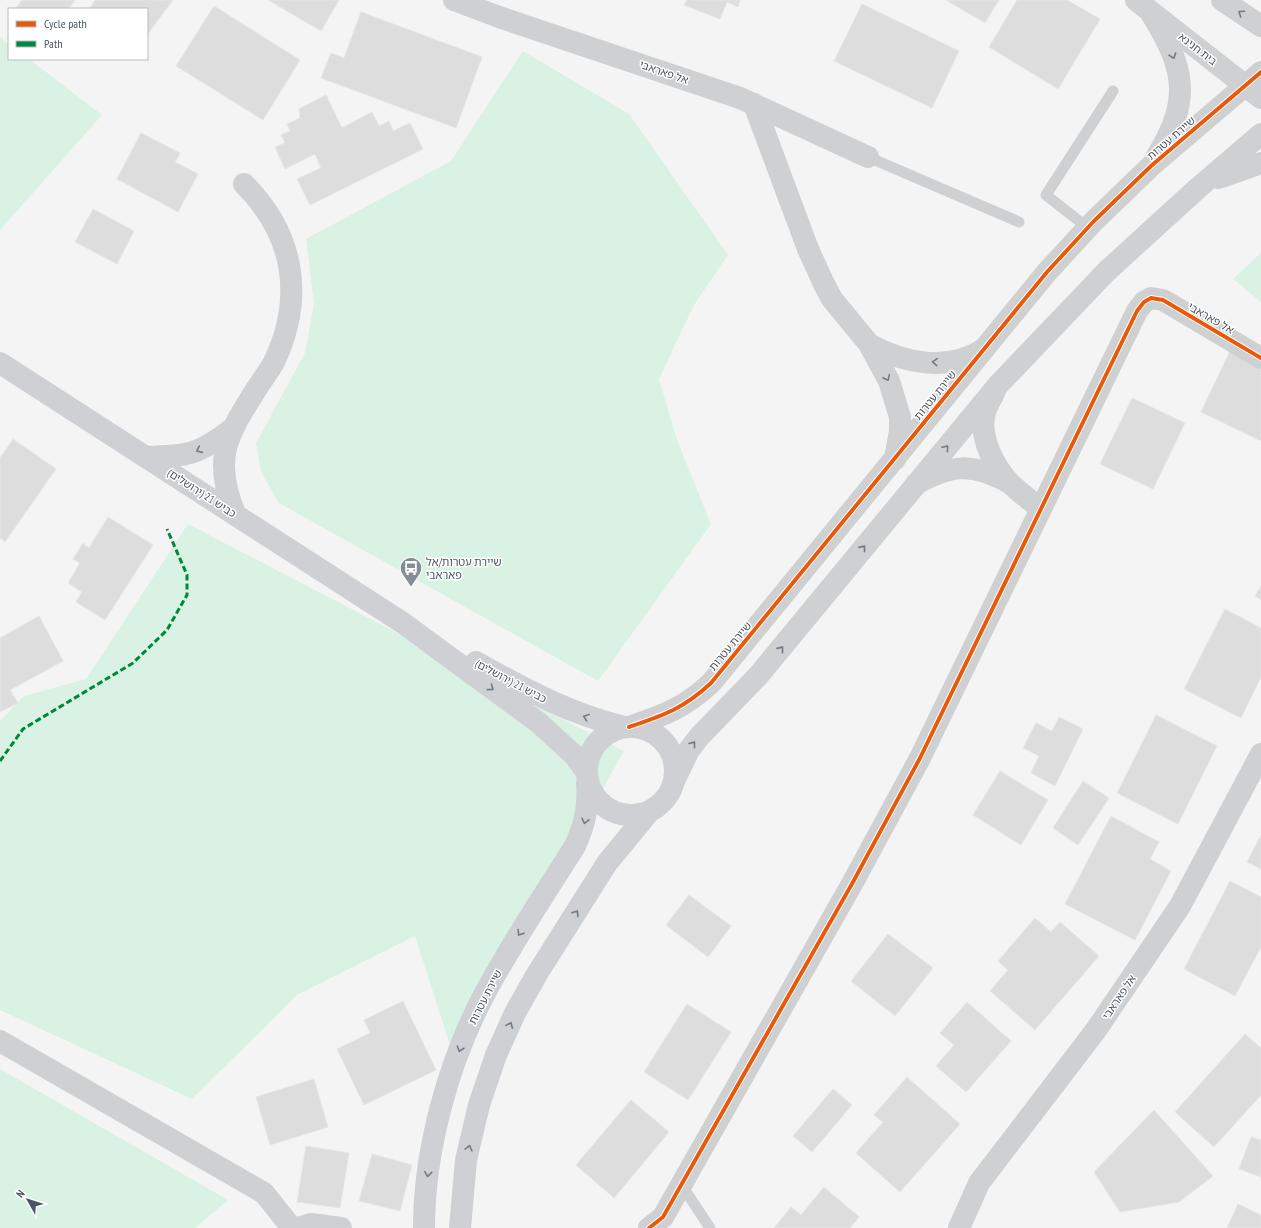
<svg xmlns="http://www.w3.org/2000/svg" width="1261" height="1228" font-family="'PT Sans Narrow','Noto Sans Hebrew',sans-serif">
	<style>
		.green { fill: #d9f2e3 }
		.building { fill: #ddddde; stroke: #e5e6e7 }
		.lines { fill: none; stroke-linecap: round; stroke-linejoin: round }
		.service { stroke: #ced0d2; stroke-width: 11 }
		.minor { stroke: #ced0d2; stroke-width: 22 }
		.tertiary { stroke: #ced0d2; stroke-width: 22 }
		.secondary { stroke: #ced0d4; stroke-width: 22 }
		.quiet { stroke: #00873e; stroke-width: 3; stroke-dasharray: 6 3; stroke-linecap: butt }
		.cycleway-casing { stroke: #fff; stroke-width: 6 }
		.cycleway { stroke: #e8590c; stroke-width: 4 }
		.oneway { stroke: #727b83 }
		.oneway2 { stroke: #727b84 }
		.labels { text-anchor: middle; stroke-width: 3; stroke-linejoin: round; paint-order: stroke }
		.street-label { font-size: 11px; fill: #4a5661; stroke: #fff }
		.poi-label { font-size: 11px; fill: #4a5661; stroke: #fff; text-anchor: start }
	</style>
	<rect width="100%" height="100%" fill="#f4f4f4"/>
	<path class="green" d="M0 37 9 44V59H29L102 115 0 230Z
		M523 51 629 114 728 255 694 305 659 379 677 440 711 524 598 681 279 503 261 472 256 443 305 353 314 304 306 239 451 161Z
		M1261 253V302L1233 279Z
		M188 524 624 751 453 1054 415 936 297 995 192 1099 0 1010V721L24 696 86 679Z
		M0 1069 228 1200 195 1228H0Z"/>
	<path class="building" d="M22 0H75L68 9H15Z
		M95 0H173L147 35V9H91L90 8Z
		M268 0H339L321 31Z
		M687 0H740L738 7 727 2 720 19 684 5Z
		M946 0H999L985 23Z
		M1017 0H1067L1100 19 1058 89 989 47Z
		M862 4 959 51 932 108 834 61Z
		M214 6 300 60 263 120 176 66Z
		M361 12 482 57 456 128 321 78 331 53 344 58Z
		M326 95 342 128 372 112 379 126 389 121 393 131 410 123 423 149 310 205 297 179 321 168 315 154 285 169 275 147 285 143 281 135 290 131 287 124 300 118 299 109Z
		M141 133 180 153 175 162 198 174 178 212 117 179Z
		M93 209 134 231 117 264 75 242Z
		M1230 351 1261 366V441L1201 412Z
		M1132 398 1185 423 1153 489 1100 464Z
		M13 439 56 469 5 542 0 538V458Z
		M108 517 153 545 105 620 76 602 82 592 68 583 80 563 73 559 83 543 89 548Z
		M1261 586V600L1255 596Z
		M1225 609 1261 628V677L1241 718 1184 689Z
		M39 616 63 661 10 690 18 703 0 712V638Z
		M1156 715 1217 746 1178 824 1117 793Z
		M1059 717 1083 729 1055 786 1031 773 1039 756 1023 748 1036 723 1052 731Z
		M1000 771 1048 800 1021 845 973 815Z
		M1083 781 1109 798 1078 845 1053 828Z
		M1111 816 1159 842 1150 859 1171 871 1135 940 1065 904Z
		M1261 835V869L1247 862Z
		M1230 881 1261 897V947L1235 996 1184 969Z
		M689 895 731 926 708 957 666 925Z
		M1035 918 1051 932 1060 922 1099 956 1035 1030 990 991 1008 970 998 961Z
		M888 934 933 968 895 1016 851 981Z
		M403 1001 436 1070 364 1105 337 1049 370 1033 364 1020Z
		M967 1002 1011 1041 966 1092 936 1066 954 1045 940 1033Z
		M687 1004 731 1032 688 1100 644 1072Z
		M1245 1034 1261 1048V1095L1214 1147 1175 1112Z
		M907 1077 960 1124 900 1192 856 1153 883 1122 874 1115Z
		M314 1079 328 1127 270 1145 256 1097Z
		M833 1089 852 1105 812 1152 793 1136Z
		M631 1100 669 1132 614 1198 576 1165Z
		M1154 1110 1213 1176 1179 1202 1120 1212 1094 1172Z
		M1251 1137 1261 1140V1177L1239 1169Z
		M306 1146 349 1153 340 1208 297 1202Z
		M372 1154 412 1165 400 1211 359 1201Z
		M824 1187 859 1217 850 1228H774L791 1207 801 1215Z
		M1238 1204 1261 1215V1228H1227Z"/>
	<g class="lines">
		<path class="service" d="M868 157 1019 222
			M1088 228 1046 195 1113 91
			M681 1184 710 1228"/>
		<path class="minor" d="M454 0 499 17 740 98 868 157
			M754 104 808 249 824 284 832 299 869 344 889 381 900 417V431L895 459
			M869 344C905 364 948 372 984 349
			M994 393C992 398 988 404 986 409 978 431 990 458 1003 475 1012 488 1028 498 1040 508
			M146 457C188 456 198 455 232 429
			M916 484C952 464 971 463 1008 482
			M235 514C212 457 227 436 257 388 263 379 269 371 274 362 305 297 294 234 244 184
			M0 1041 264 1193 292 1228
			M297 1228 311 1224 341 1228
			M649 1228 663 1217 853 882 920 758 1137 311 1144 302 1151 298 1163 300 1261 358
			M959 1228 979 1183 1096 1030 1180 906 1261 754"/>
		<path class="tertiary" d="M1136 0 1261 98
			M1222 0 1261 26
			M1149 10C1184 66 1193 97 1157 156
			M1219 178 1261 163
			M629 727C664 715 683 709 711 683L1047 272 1094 221 1151 166 1261 72
			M675 779 689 750 699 737 758 676 999 384 1107 271 1198 188 1261 134"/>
		<path class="secondary" d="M0 363 403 623 539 723 574 755 586 771
			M476 662C524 689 570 714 624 727
			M587 771a44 44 0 1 1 88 0a44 44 0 1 1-88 0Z
			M424 1228C424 1151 448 1063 484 995 511 944 544 895 575 846 585 824 589 806 587 783
			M460 1228 466 1160 479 1105 496 1055 515 1013 537 974 607 863 649 812"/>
		<path class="quiet" d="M0 761 23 729 133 663 167 630 187 595V575L167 529"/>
		<g class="cycleway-casing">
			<path id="cycleway" d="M629 727C664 715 683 709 711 683L1047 272 1094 221 1151 166 1261 72
				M649 1228 663 1217 853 882 920 758 1137 311 1144 302 1151 298 1163 300 1261 358"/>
		</g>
		<use href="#cycleway" class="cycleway"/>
	</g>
	<defs><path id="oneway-chevron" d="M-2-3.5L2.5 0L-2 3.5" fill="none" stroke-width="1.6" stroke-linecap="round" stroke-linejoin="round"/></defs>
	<g class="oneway">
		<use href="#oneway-chevron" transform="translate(1241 13) rotate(-146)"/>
		<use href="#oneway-chevron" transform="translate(1173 56) rotate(71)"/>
		<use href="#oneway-chevron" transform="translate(935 362) rotate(-177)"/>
		<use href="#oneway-chevron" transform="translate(887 378) rotate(64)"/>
		<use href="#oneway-chevron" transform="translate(946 448) rotate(-50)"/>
		<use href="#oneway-chevron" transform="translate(199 450) rotate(156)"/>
		<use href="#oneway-chevron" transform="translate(863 548) rotate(-51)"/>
		<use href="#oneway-chevron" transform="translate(781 649) rotate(-51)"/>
		<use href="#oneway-chevron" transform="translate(693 744) rotate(-52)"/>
	</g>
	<g class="oneway2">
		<use href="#oneway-chevron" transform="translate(491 688) rotate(36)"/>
		<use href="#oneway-chevron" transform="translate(586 717) rotate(-160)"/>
		<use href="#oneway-chevron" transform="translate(585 821) rotate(103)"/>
		<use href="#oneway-chevron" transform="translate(576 913) rotate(-58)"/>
		<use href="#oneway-chevron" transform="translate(520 933) rotate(122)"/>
		<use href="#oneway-chevron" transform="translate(510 1025) rotate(-66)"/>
		<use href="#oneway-chevron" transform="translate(460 1049) rotate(109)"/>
		<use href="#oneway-chevron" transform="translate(469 1148) rotate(-76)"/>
		<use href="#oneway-chevron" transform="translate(428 1174) rotate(96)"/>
	</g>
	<defs>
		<g id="bus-pin" transform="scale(1.15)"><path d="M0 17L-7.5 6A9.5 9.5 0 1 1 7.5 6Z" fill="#868d94" stroke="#fff"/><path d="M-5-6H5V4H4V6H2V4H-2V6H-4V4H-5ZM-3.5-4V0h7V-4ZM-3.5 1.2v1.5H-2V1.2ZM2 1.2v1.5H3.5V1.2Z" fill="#fff"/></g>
	</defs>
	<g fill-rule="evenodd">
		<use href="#bus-pin" x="411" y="568"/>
	</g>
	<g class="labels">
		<g class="street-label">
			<text transform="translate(1198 49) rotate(38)" y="4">בית חנינא</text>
			<text transform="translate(664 72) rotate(19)" y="4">אל פאראבי</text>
			<text transform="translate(1171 138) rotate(-41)" y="4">שיירת עטרות</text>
			<text transform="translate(1211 318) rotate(30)" y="4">אל פאראבי</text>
			<text transform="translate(935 395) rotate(-51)" y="4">שיירת עטרות</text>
			<text transform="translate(202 493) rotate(33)" y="4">כביש 21 (ירושלים)</text>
			<text transform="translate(730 646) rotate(-50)" y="4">שיירת עטרות</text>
			<text transform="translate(511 681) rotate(28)" y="4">כביש 21 (ירושלים)</text>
			<text transform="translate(485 997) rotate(-63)" y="4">שיירת עטרות</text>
			<text transform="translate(1119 997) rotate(-56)" y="4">אל פאראבי</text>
		</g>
		<g class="poi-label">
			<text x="426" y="566">שיירת עטרות/אל<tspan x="426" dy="13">פאראבי</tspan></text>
		</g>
	</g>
	<rect x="8" y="8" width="140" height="52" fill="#ffffff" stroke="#b7bbc0"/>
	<rect x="16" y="21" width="20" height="6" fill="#e8590c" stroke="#b7bbc0"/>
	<text x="44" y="28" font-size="12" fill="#4a5661">Cycle path</text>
	<rect x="16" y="41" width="20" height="6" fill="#00873e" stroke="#b7bbc0"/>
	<text x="44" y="48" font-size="12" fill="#4a5661">Path</text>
	<g transform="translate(28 1200) rotate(309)" stroke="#ffffff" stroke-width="3" paint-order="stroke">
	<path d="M0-3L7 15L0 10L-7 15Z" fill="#4a5661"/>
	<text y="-6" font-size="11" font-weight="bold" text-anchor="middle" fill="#4a5661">N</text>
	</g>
</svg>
